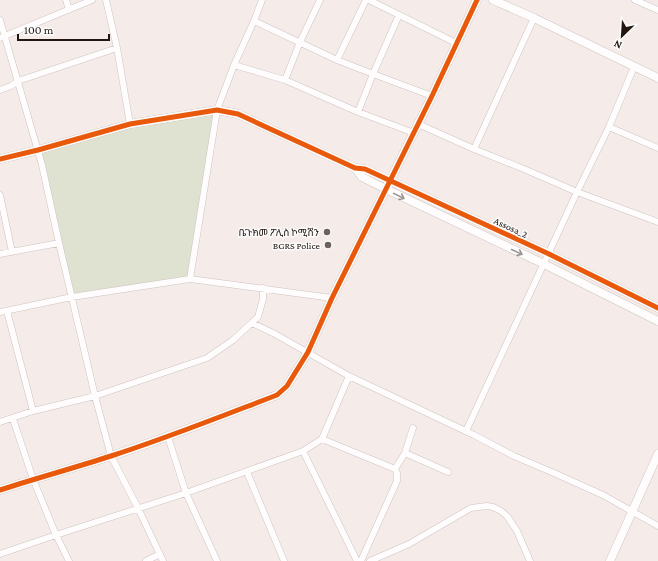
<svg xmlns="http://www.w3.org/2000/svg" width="658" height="561" font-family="'Crimson Pro','Noto Sans Ethiopic',serif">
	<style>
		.green { fill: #dfe2d0 }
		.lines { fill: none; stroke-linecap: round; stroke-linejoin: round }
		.minor-casing { stroke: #cec3bf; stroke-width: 7 }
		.tertiary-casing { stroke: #cec3bf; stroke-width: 9 }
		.minor { stroke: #fefcfc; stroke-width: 6 }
		.tertiary { stroke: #fefcfc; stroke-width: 8 }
		.cycleway-casing { stroke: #fbfbfb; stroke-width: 8 }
		.cycleway { stroke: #e8590c; stroke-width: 5 }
		.oneway { stroke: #9b9492 }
		.poi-dot { fill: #6c615d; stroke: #fbfbfb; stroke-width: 1.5 }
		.labels { text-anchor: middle; stroke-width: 3; stroke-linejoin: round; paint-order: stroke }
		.street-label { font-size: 10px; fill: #231611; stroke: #fbfbfb }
		.poi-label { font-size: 10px; fill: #231611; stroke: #fbfbfb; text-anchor: end }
	</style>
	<rect width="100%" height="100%" fill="#f5ece9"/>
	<path class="green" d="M217 111 190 278 72 296 36 149 134 123Z"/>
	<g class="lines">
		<g class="minor-casing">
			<path id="minor" d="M66 0 69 10
				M106 0 117 48 130 124
				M369 0 456 43
				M635 0 658 10
				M0 20 42 165 59 243 95 396 111 456 138 508 163 561
				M254 21 337 60 373 74 432 96
				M0 38 92 0
				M337 60 366 0
				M234 65 285 80 358 112 414 133
				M285 80 300 42 320 0
				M0 90 11 86 18 81 117 48
				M358 112 373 74 399 15
				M418 124 474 149 524 169 577 192 658 222
				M609 127 658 148
				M474 149 534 18
				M0 195 12 252
				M0 254 59 243
				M190 279 217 110 234 65 254 21 262 0
				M7 311 33 411
				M0 312 72 297 190 279 332 298
				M252 323 275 334 349 376 474 435 514 456 554 473 603 495 658 526
				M13 419 33 479 56 535 69 561
				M0 422 33 411 95 396 207 358 233 340 258 317 263 299V288
				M466 431 577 192 609 127 634 67
				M168 437 186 493 217 561
				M322 439 395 469
				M303 451 357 561
				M405 453 448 472
				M247 472 284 561
				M0 554 56 535 186 493 303 451 322 439 349 376
				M146 561 160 554
				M361 561 397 481V473L395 469 405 453 413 428
				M370 561 409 544 471 508 487 506 493 507 501 511 507 516 517 531 530 561"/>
		</g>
		<g class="tertiary-casing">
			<path id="tertiary" d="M493 0 534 18 658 78
				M0 159 38 150 130 124 217 110 238 114 355 168 365 169 549 254 658 308
				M355 168 362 177 386 189 544 264 658 321
				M0 490C37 478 74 468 111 456 167 438 222 416 277 395L287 386 308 352 332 298 432 96 477 0
				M610 561 658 454"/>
		</g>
		<use href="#minor" class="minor"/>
		<use href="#tertiary" class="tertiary"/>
		<g class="cycleway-casing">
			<path id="cycleway" d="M0 159 38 150 130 124 217 110 238 114 355 168 365 169 549 254 658 308
				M0 490C37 478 74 468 111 456 167 438 222 416 277 395L287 386 308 352 332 298 432 96 477 0"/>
		</g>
		<use href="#cycleway" class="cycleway"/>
	</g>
	<defs><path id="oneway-shaft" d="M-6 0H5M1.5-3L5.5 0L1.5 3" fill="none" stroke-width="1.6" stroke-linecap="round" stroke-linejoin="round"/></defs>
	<g class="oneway">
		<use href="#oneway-shaft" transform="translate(399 196) rotate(26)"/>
		<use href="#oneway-shaft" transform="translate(517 252) rotate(25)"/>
	</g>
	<g class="poi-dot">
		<circle cx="327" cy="232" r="4"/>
		<circle cx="328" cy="245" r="4"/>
	</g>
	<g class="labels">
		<g class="street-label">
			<text transform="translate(511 227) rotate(25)" y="4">Assosa_2</text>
		</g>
		<g class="poi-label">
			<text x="319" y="236">ቤጉክመ ፖሊስ ኮሚሽን</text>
			<text x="320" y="249">BGRS Police</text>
		</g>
	</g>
	<g transform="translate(622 36) rotate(205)" stroke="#fbfbfb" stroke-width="3" paint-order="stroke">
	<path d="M0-3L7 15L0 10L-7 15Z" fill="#231611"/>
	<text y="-6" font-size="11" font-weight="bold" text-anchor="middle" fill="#231611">N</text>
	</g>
	<path d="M18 34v6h91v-6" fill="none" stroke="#231611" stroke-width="2"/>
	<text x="24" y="34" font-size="12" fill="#231611" stroke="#fbfbfb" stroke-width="3" paint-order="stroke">100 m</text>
</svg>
